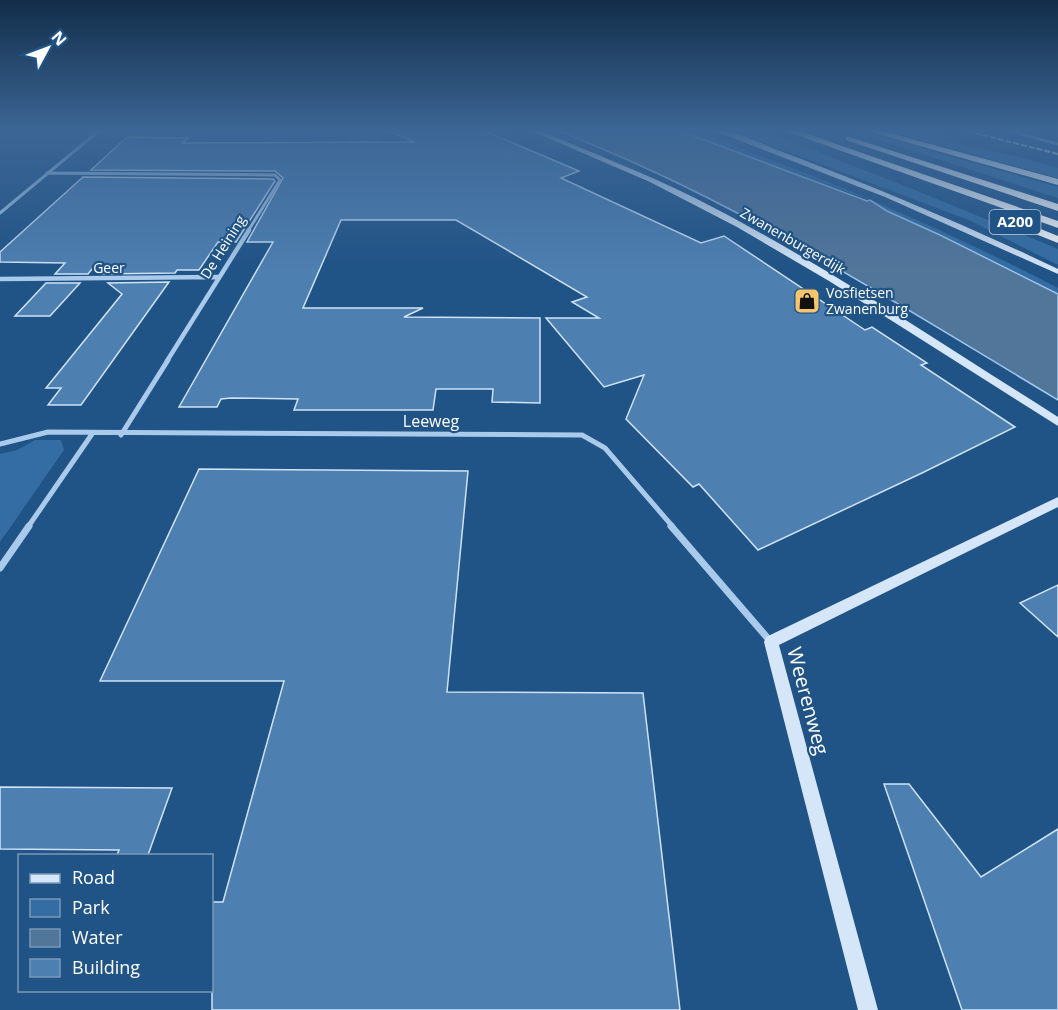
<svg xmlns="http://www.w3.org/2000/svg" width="1058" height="1010" font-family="'Open Sans',sans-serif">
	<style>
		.green { fill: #346da3 }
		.water { fill: #52759a; stroke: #9dc6eb; stroke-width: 1.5 }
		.building { fill: #4d7fb0; stroke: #cee3f7; stroke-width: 1.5 }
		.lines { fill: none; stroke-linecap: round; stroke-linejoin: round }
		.street-far3 { stroke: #a9caea; stroke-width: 3 }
		.street-far2 { stroke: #a9caea; stroke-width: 4.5 }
		.street-far1 { stroke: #a9caea; stroke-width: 5 }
		.street { stroke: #a9caea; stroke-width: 7 }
		.secondary { fill: #d5e6f8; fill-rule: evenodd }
		.highway { fill: #fff; fill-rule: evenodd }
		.rail { stroke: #fff; stroke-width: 2; stroke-dasharray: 6 2; stroke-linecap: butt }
		.labels { text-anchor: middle; stroke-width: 4.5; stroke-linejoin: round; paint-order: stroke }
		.far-street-label { font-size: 14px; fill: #fff; stroke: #205386 }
		.far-poi-label { font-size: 14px; fill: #fff; stroke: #205386; text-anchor: start }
		.shield { fill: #205386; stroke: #bccbdb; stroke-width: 1.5 }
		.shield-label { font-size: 15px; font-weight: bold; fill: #fff }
		.street-label { font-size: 16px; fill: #fff; stroke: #205386 }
		.near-street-label { font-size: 20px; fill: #fff; stroke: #205386 }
	</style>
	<rect width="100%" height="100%" fill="#205386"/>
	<path class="green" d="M116 129H374L383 137 381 153 351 142 346 137 108 135Z
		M675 129C703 129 733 146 758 155 861 193 961 238 1058 288V294L940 235 887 211 870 200Z
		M728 129C769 129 809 148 846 163 917 190 988 220 1058 249V265L971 221Z
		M845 129 887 138 1058 187V198Z
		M881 129C901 129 933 126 947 142L1016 156 1058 168V178Z
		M35 440H61L64 450 0 542V454L17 450Z"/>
	<path class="water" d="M553 129H675L867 201 870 200 887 211 940 235 1058 294V400C894 302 732 197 553 129Z"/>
	<path class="building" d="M385 129H480L579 171 561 178 701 243 724 236 865 330 872 327 927 363 921 365 1015 427 922 473 758 550 699 484 693 487 626 419 644 375 604 387 546 318H599L572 302 587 297 456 220H341L303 308H423L404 317 540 318V403L492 402 493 389H436L433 410H294L298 399 231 398 221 399 217 407H179L273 242H247L283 178 275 171 91 170 127 137 188 138 183 143 414 142Z
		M83 177 273 179 275 181 236 242H218L199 270H177L175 273 98 274 92 269 88 274H55L65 263 0 262V252Z
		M169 282 81 405H48L61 388H46L122 294 108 283Z
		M46 283H80L50 316H15Z
		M199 469 468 471 447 692 643 693 680 1010H212V902H223L284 681H100Z
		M1058 585V637L1020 603Z
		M884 784H909L981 877 1058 829V1010H962Z
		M0 787 172 788 148 855H117L119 850 0 849Z"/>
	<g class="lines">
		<path class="street-far3" d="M1002 129 1058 144
			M47 173 275 175 280 180 248 231
			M0 213 101 129"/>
		<path class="street-far2" d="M0 279 218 277
			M167 361 249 230"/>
		<path class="street-far1" d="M121 435 168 360
			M0 444 48 432 582 435 605 448 673 527
			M28 527 92 434"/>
		<path class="street" d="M671 526 771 642
			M0 568 29 526"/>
		<path class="secondary" d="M527 129H536C589 152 643 172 695 198 821 262 939 342 1058 417V426L829 281 737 227 650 182Z
			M710 129C734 129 766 146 788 154 880 189 970 227 1058 269V274L885 197Z
			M1058 497V507L779 645 878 1010H858L764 642 766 637Z"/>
		<path class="highway" d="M780 129H793L1058 221V228Z
			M860 129H875L1058 179V185Z
			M846 136 1058 204V211L846 140Z
			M998 215H1006L1058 236V243L998 219Z"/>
		<path class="rail" d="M959 129 1058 154"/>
	</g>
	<linearGradient id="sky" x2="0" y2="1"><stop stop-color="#122e4a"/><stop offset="0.48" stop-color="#3c6695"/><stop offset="1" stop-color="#3c6695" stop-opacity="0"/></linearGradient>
	<rect width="1058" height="271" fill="url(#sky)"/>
	<defs>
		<g id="shop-square" transform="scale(1.35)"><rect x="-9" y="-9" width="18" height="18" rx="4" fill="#f7c66a" stroke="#205386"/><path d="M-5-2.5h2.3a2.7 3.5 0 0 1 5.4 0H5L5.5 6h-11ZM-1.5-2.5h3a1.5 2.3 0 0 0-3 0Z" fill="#111"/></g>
	</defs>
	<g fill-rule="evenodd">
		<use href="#shop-square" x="807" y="301"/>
	</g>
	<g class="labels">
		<g class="far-street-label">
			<text transform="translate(793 241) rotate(30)" y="5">Zwanenburgerdijk</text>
			<text transform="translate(223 247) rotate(-58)" y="5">De Heining</text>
			<text x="109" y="273">Geer</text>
		</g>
		<g class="far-poi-label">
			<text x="826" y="298">Vosfietsen<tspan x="826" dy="16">Zwanenburg</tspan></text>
		</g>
		<rect class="shield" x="989.5" y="210" width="51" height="24" rx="4.5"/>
		<g class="shield-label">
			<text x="1015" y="227">A200</text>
		</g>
		<g class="street-label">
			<text x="431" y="427">Leeweg</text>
		</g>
		<g class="near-street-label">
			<text transform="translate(808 701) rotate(75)" y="7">Weerenweg</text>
		</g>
	</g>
	<rect x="18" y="854" width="195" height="138" fill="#205386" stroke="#7998b6" stroke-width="1.5"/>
	<rect x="30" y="874" width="30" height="9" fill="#d5e6f8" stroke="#7998b6" stroke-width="1.5"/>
	<text x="72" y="884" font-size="18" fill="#ffffff">Road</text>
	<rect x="30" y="899" width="30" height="18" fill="#346da3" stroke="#7998b6" stroke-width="1.5"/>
	<text x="72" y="914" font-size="18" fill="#ffffff">Park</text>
	<rect x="30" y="929" width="30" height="18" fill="#52759a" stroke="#7998b6" stroke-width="1.5"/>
	<text x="72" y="944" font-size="18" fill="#ffffff">Water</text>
	<rect x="30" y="959" width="30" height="18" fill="#4d7fb0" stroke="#7998b6" stroke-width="1.5"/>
	<text x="72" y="974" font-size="18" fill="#ffffff">Building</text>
	<g transform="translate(48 48) rotate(49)" stroke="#205386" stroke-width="4.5" paint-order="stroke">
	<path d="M0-4.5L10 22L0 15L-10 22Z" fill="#ffffff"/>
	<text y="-9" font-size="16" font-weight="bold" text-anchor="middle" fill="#ffffff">N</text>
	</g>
</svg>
